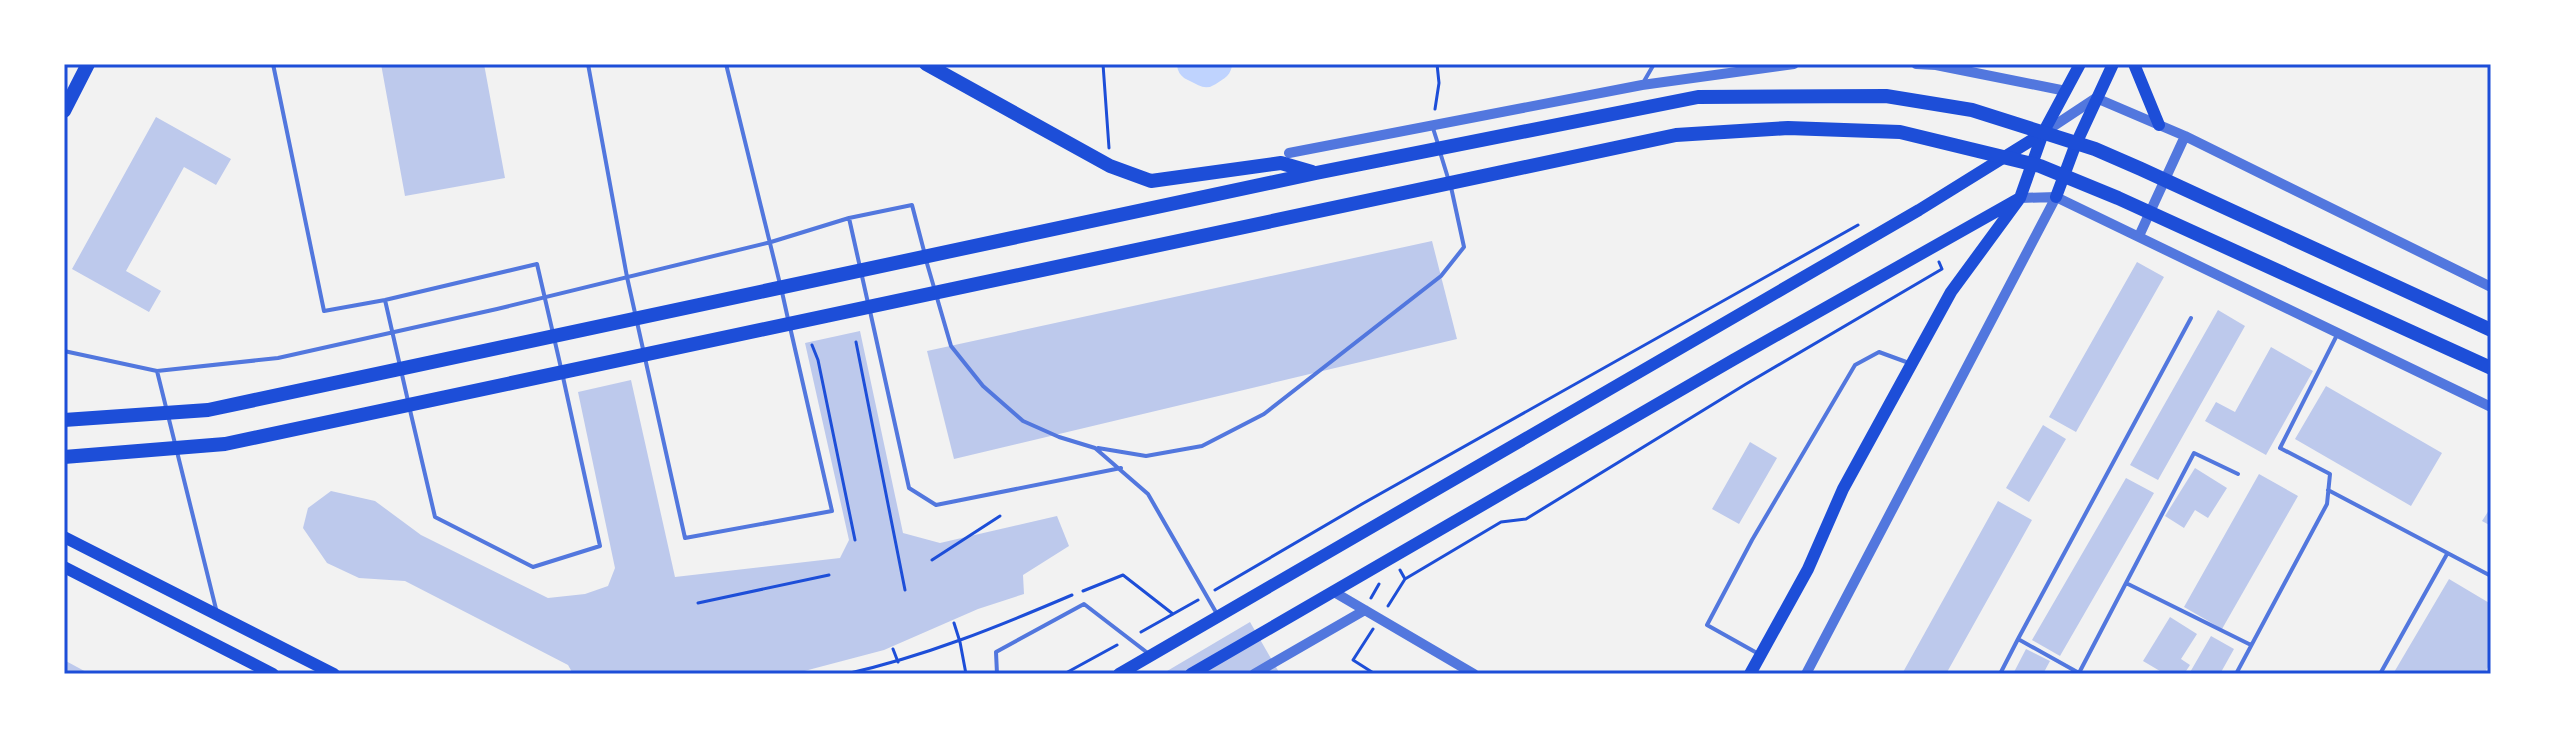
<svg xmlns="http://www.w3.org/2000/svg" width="2555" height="738" font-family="'Fira Sans Condensed',sans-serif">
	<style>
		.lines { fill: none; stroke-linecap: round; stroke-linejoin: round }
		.river { stroke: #bfd3fe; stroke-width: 34 }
		.building { fill: #bdc9ec }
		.path { stroke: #1d4ed8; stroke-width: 3 }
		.service { stroke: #5277de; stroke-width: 4 }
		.tertiary { stroke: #5277de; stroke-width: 10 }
		.secondary { stroke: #1d4ed8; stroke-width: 12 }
		.trunk { stroke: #1d4ed8; stroke-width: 14 }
		.neatline { fill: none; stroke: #1d4ed8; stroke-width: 3 }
	</style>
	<rect width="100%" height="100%" fill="#f2f2f2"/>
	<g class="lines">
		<path class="river" d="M1194 64 1206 70 1215 64"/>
	</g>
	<path class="building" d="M381 64H484L505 178 405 196Z
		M156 117 231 159 216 185 184 167 126 271 161 291 149 312 72 269Z
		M1432 241 1457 339 954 459 927 351Z
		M2137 262 2164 277 2076 432 2049 417Z
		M2218 310 2245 326 2158 480 2130 465Z
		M860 331 903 533 940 543 1057 516 1069 546 1023 575 1024 594 978 609 884 650 793 674H573L568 665 405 581 359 578 327 563 303 528 308 508 331 491 375 501 421 535 548 598 585 594 608 586 615 568 578 392 631 380 675 577 840 558 849 540 805 343Z
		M2271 347 2313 371 2266 455 2205 421 2216 402 2235 412Z
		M2326 386 2442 453 2411 506 2295 439Z
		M2043 425 2066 439 2029 502 2006 488Z
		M1750 442 1777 458 1739 524 1712 509Z
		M2195 468 2227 488 2208 518 2195 510 2184 528 2165 516Z
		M2259 474 2298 496 2222 629 2184 607Z
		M2126 478 2154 493 2060 656 2032 640Z
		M1998 501 2032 520 1946 674H1902Z
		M2491 507V526L2482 521Z
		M2449 579 2491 604V662L2484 674H2393Z
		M2170 617 2197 634 2181 659 2190 665 2184 674H2165L2143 661Z
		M1250 622 1280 674H1162Z
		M2211 636 2234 649 2220 674H2189Z
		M2026 649 2050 661 2043 674H2013Z
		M64 660 90 674H64Z"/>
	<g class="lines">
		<path class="path" d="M1103 64 1109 148
			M1435 109 1439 83 1437 64
			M856 342 905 590
			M812 345 818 360 855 540
			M932 560 1000 516
			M1400 570 1405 579 1501 522 1526 519 1746 384 1942 269 1939 262
			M1215 590 1362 504 1858 225
			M1083 591 1123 575 1173 614
			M1371 598 1379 584
			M698 603 829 575
			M1388 606 1405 579
			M954 623 960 642 966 674
			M1373 629 1353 660 1375 674
			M1141 632 1198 600
			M893 649 898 662
			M846 674C926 656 997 627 1072 595
			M1064 674 1117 645"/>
		<path class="service" d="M273 64 324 311 385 300 537 264 561 368
			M588 64 627 277 685 538 832 511 790 327
			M726 64 780 284
			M1643 83 1654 64
			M1432 125 1438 144
			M1440 152 1448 178
			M849 218 868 303
			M926 260 951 346 983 386 1023 421 1059 437 1095 448 1148 494 1217 614
			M782 292 788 319
			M385 300 408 401
			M870 311 909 488 936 505 1121 468
			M64 351 157 371 278 358 497 309 771 242 849 218 912 205 924 251
			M157 371 217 613
			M410 410 435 517 533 567 600 546 563 377
			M1098 448 1146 456 1202 446 1264 414 1441 276 1464 247 1451 187
			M2328 490 2491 576
			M2126 583 2194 453 2238 474
			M2018 639 2191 318
			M1757 653 1707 625 1752 540 1855 365 1879 352 1909 363
			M997 674 996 652 1084 604 1149 654
			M2000 674 2018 639 2079 673 2126 583 2251 645
			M2236 674 2327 504 2330 474 2280 448 2337 335
			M2380 674 2447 554"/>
		<path class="tertiary" d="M1916 64 1936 65 2066 91
			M2043 133 2096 98 2185 136 2491 287
			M1289 153 1642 85 1794 64
			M2020 198 2056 197 2491 407
			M2139 236 2185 136
			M1334 592 1474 674
			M1254 674 1365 610
			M1806 674 2056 197"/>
		<path class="secondary" d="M2134 64 2159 125
			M2056 197 2075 146 2113 64
			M64 537 334 674
			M64 567 273 674
			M1119 674 1919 210 2043 133
			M1191 674 1733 360 2020 198
			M1750 674 1808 569 1843 489 1951 292 2020 198 2043 133 2080 64"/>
		<path class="trunk" d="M926 64 1110 166 1151 181 1281 163 1312 172
			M64 111 88 64
			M64 420 208 410 1316 173 1698 97 1886 96 1972 110 2095 149 2141 169 2491 330
			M64 457 225 444 1676 135 1788 128 1900 132 2040 166 2118 198 2491 368"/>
	</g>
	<rect width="2555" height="738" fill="none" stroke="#ffffff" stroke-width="132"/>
	<rect x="66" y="66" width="2423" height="606" class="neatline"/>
</svg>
